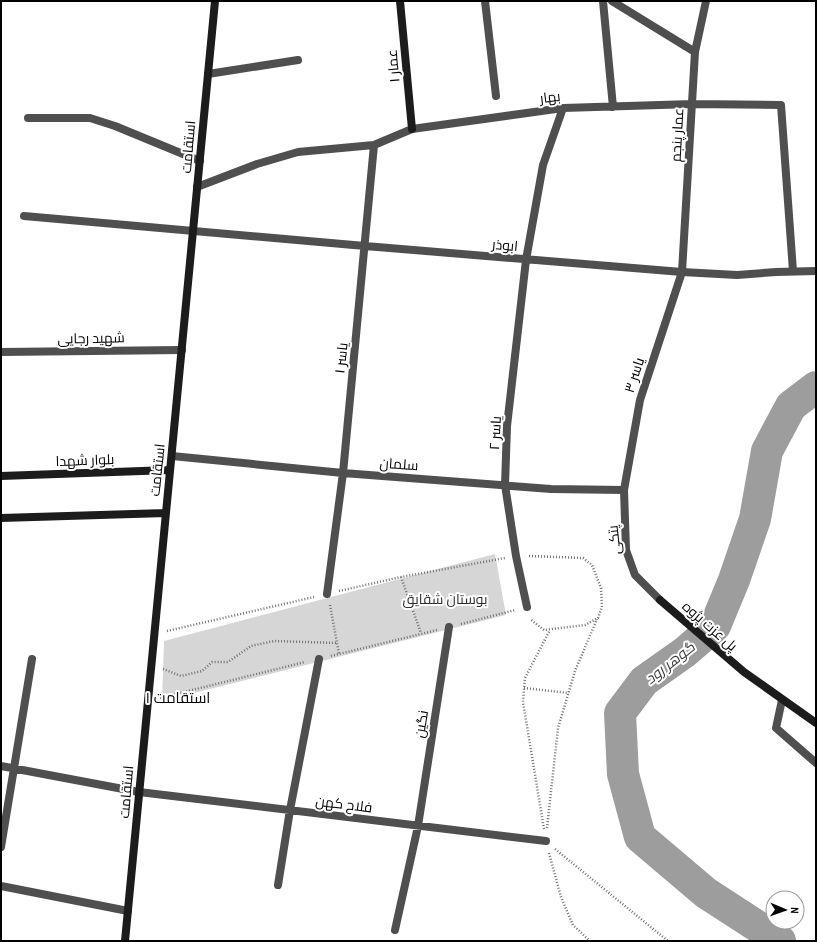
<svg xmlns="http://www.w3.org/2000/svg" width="817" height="942" font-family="'Archivo Narrow',Cairo,sans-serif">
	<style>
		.green { fill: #d6d6d6 }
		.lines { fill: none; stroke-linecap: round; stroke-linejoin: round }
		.river { stroke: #9d9d9d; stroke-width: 32 }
		.path { stroke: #717171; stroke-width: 2.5; stroke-dasharray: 1 2; stroke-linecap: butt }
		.street { stroke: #4f4f4f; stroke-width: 8 }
		.secondary { stroke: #1c1c1c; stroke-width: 8 }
		.labels { text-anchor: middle; stroke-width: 4; stroke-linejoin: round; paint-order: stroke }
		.street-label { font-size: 14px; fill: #000; stroke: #fff }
		.park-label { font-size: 14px; fill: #2d2d2d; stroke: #fff }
		.water-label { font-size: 15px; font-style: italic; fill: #3e3e3e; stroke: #fff }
		.neighbourhood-label { font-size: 15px; fill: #000; stroke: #fff }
	</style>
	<rect width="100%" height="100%" fill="#fff"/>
	<path class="green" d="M495 554 506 615 162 701 164 641Z"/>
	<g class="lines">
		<path class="river" d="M780 941 706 893 640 837 623 774 620 713 644 681 685 652 715 626 734 580 755 519 767 451 791 406 816 387"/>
		<path class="path" d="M529 556 583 558 592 565 601 588 602 607 598 618 585 625 544 630 530 619
			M401 577 421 633
			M339 591 401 577 505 558
			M330 605 339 654
			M461 624 515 610
			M167 631 314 597
			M331 656 437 630
			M163 669 181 676 202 671 212 662H228L251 646 274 641 337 643
			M524 688 569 693
			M160 698 305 662
			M547 828 558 728 575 671 597 619
			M544 829 523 702 525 678 550 630
			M555 849 668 941
			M549 853 561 897 573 925 590 941"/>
		<path class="street" d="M485 1 496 96
			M603 1 613 107
			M612 1 695 52
			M208 74 298 60
			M28 118H90L115 126 200 161
			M197 187 257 164 298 152 374 145 412 129 563 108 692 104 781 105 793 271
			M24 216 365 246 682 272 737 275 776 272 816 271
			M1 352 182 350
			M172 456 343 473 551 489 624 490
			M327 594 343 473 374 145
			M660 600 635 575 626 550 624 490 640 400 682 272 695 52 706 1
			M527 607 516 556 505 485 507 426 526 260 543 165 563 108
			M782 700 776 728 816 763
			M1 766 139 792 546 841
			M1 847 32 659
			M278 885 290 810 319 659
			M1 886 128 911
			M395 930 418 826 449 627"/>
		<path class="secondary" d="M400 1 412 129
			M1 476 170 470
			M1 518 166 513
			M660 600 744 672 816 723
			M125 941 215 1"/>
	</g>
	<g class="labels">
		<g class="street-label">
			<text transform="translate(393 66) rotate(-95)" y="5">عمار ۱</text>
			<text transform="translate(550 97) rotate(-7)" y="5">بهار</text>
			<text transform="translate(677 135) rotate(-87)" y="5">عمار پنجم</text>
			<text transform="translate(188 147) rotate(-85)" y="5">استقامت</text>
			<text transform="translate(505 245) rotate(5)" y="5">ابوذر</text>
			<text transform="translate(91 338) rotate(-1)" y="5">شهید رجایی</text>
			<text transform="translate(341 358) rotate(-84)" y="5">یاسر ۱</text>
			<text transform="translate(634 375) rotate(-72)" y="5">یاسر ۳</text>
			<text transform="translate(495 433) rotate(-87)" y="5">یاسر ۲</text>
			<text transform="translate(85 460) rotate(-2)" y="5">بلوار شهدا</text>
			<text transform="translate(399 464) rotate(4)" y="5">سلمان</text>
			<text transform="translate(157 470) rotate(-84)" y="5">استقامت</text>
			<text transform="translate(614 540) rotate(-96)" y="5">پتکی</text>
			<text transform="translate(710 626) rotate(41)" y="5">پل عزت پژوه</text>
			<text transform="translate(421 724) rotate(-81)" y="5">نگین</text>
			<text transform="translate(126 792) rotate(-85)" y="5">استقامت</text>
			<text transform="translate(344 804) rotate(7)" y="5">فلاح کهن</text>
		</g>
		<g class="park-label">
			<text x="445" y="604">بوستان شقایق</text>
		</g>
		<g class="water-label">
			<text transform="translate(670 663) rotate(-38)" y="5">گوهر رود</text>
		</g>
		<g class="neighbourhood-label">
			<text x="178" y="703">استقامت ۱</text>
		</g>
	</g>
	<rect width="817" height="942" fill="none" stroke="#000000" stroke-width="4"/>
	<g transform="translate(785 910) rotate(92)"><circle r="19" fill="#ffffff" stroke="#999999"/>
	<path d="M0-3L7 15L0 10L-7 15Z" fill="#000000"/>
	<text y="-6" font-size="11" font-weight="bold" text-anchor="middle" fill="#000000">N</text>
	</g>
</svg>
